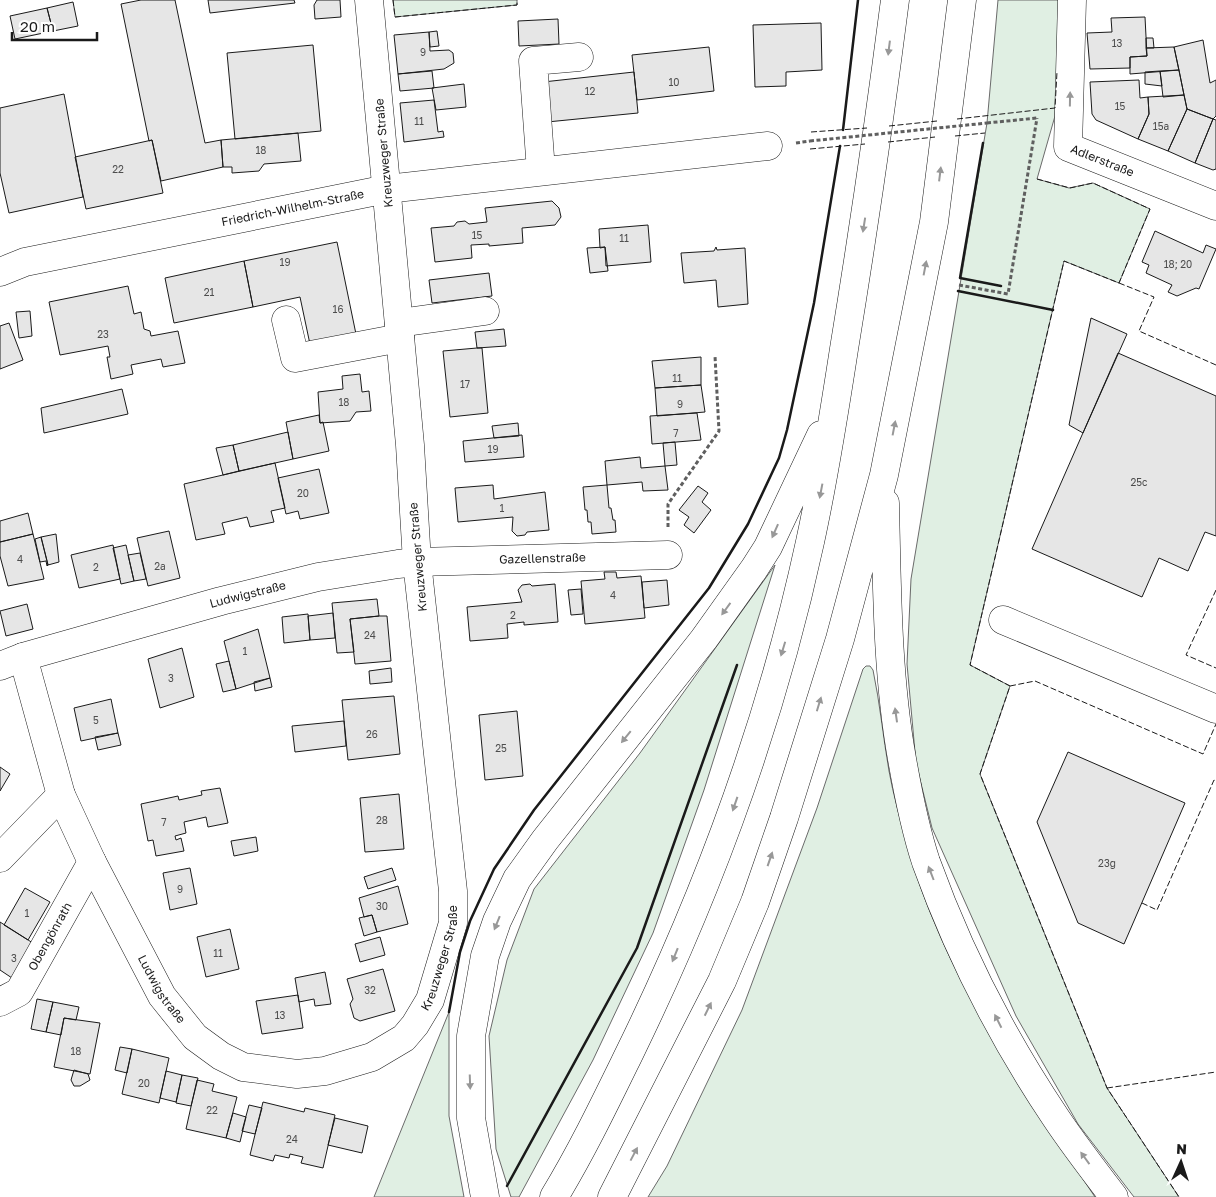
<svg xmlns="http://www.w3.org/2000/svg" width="1216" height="1197" font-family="'Golos Text',sans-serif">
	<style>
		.green { fill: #e0efe3; stroke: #6a6a6a }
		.building { fill: #e6e6e6; stroke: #1a1a1a }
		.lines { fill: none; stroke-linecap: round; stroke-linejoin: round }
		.minor-casing { stroke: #1a1a1a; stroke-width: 29 }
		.highway-casing { stroke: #1a1a1a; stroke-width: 29 }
		.path { stroke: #5f5f5f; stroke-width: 3; stroke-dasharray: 4 2.5; stroke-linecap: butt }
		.minor { stroke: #fff; stroke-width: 28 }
		.highway { stroke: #fff; stroke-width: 28 }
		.path-bridge { stroke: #5f5f5f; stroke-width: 3; stroke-dasharray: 4 2.5; stroke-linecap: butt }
		.fence { stroke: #1a1a1a; stroke-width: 1; stroke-dasharray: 6 2.5; stroke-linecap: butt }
		.wall { stroke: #1a1a1a; stroke-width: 2.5 }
		.oneway { fill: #989898 }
		.labels { text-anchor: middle; stroke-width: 4; stroke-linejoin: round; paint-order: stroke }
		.number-label { font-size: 10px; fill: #4d4d4d }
		.street-label { font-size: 12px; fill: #1a1a1a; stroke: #fff }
	</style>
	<rect width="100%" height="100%" fill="#fff"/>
	<path class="green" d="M393 0H517V5L395 17Z
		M998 0H1061L1055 116 1037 179 1069 188 1093 183 1150 209 1119 283 1064 261 970 665 1010 686 980 774 1107 1088 1179 1197H1134L1078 1124 1016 1016 932 828 916 763 907 664 911 579 987 123Z
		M775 565 704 790 653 933 593 1060 519 1197H511L496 1149 489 1036 507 960 534 889 640 753Z
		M866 666H870L873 670C880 703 883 737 889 771 893 794 900 818 906 841 942 972 1020 1085 1095 1197H648L667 1166 742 1010 817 808 863 669Z
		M449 1012V1116L464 1197H374Z"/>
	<path class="building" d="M141 0H175L205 143 221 140 223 167 161 181 152 140 149 141 121 4Z
		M208 0H294L295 3 210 13Z
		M317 0H340L341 17 315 19 314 5Z
		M73 2 78 26 53 31 47 8Z
		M47 8 53 31 15 39 10 16Z
		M1145 17 1147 56 1130 57V68L1090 69 1087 33 1112 32 1111 18Z
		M558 19 559 44 519 46 518 21Z
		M821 23 822 70 786 72V86L755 87 753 25Z
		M437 31 439 46 430 47 429 32Z
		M429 32 430 51 449 50 453 53 454 63 444 69 398 74 394 35Z
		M1146 38H1153L1154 48H1146Z
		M1203 40 1210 83 1216 80V116L1213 119 1187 109 1174 47Z
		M313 45 321 131 235 139 227 53Z
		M709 47 714 91 637 100 632 55Z
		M1174 47 1179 70 1130 74V57L1147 56 1146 48Z
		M1179 70 1184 95 1163 97 1160 71Z
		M432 71 434 88 400 91 398 74Z
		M1160 71 1162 86 1145 84V72Z
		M634 72 638 113 547 122 543 82Z
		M1139 80 1140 98 1148 97 1149 114 1138 139 1096 120 1092 114 1090 82Z
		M464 84 466 107 436 110 432 88Z
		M64 94 83 197 9 213 0 173V108Z
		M1184 95 1187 109 1168 151 1138 139 1149 114 1148 97Z
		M434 100 438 132 443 131 444 137 404 142 400 103Z
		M1187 109 1213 119 1195 163 1168 151Z
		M1213 119 1216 120V169L1213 170 1195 163Z
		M298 133 301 161 264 164 259 171 232 173V167H223L221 140Z
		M152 140 163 193 86 209 75 157Z
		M552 201 559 208 561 217 555 225 522 228 523 243 489 246V244L471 245 472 258 435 262 431 228 454 226 457 222 465 221 469 224 487 222 485 208Z
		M648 225 651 262 606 266 605 247 600 248 599 229Z
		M1155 231 1203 253 1206 245 1216 249 1199 289 1196 288 1177 296 1168 292 1172 285 1146 273 1149 265 1142 262Z
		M337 242 357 339 311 349 300 297 253 307 244 261Z
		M605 247 608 271 590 273 587 248Z
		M716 247 717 250 745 248 748 304 718 307 716 280 684 283 681 253 714 251Z
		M244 261 253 307 174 323 165 278Z
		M489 273 492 296 432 303 429 280Z
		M128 286 134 314 141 312 144 329 150 331 151 336 178 331 185 363 163 367 161 359 131 365 133 374 111 379 107 357H110L108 346 60 355 49 302Z
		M30 311 32 336 19 338 16 312Z
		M1091 318 1127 334 1083 433 1069 425Z
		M9 323 23 360 0 369V326Z
		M504 329 506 346 477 348 475 332Z
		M477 348H482L488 413 450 417 443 351Z
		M1118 353 1216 396V536L1205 532 1188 571 1159 558 1142 597 1032 549Z
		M701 357V385L655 388 652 361Z
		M360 374 362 392 369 391 371 411 356 412 350 421 320 423 318 392 343 389 342 376Z
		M701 385 705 412 657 416 655 388Z
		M122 389 128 414 44 433 41 408Z
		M697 413 701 440 652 444 650 416Z
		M319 415 320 423 323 422 329 451 293 459 286 422Z
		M518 423 519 436 494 438 492 426Z
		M288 432 293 459 239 471 233 445Z
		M522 435 524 457 465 462 463 441Z
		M675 442 677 465 665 466 663 443Z
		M233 445 239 471 223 475 216 448Z
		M640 457 641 468 665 466 668 490 643 491 642 482 607 485 605 461Z
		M275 463 285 508 271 511 274 522 250 527 247 517 222 523 225 534 196 540 184 484Z
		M319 469 329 513 300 519 298 511 286 514 278 478Z
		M493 485 494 499 545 492 549 530 527 532 525 535 517 536 512 531 513 517 458 522 455 488Z
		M607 485 609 508H611L613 520H615L616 532 592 534 591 522H588L587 510H585L583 487Z
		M698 486 708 493 702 502 711 510 694 533 684 525 689 517 679 510Z
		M28 513 33 534 0 542V521Z
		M169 531 180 578 148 586 137 538Z
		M33 534 44 579 8 586 0 556V542Z
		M56 534 59 562 48 565 41 537Z
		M41 537 48 565 47 566 46 561 40 562 35 539Z
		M113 545 120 579 79 588 71 555Z
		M126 545 134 581 121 584 113 548Z
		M140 553 146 579 134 581 128 555Z
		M604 572H616L617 578 641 576 645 618 585 624 581 581 605 579Z
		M667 580 669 605 644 608 642 582Z
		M530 584 532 586 555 584 558 622 524 625V622L507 624 508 638 470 641 467 607 522 602 518 590 522 585Z
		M581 589 583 614 571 615 568 590Z
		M377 599 379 616 350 619 354 652 337 653 332 603Z
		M27 604 33 629 6 636 0 611Z
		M333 613 335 638 310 640 308 616Z
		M308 614 310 640 284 643 282 617Z
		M379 616H387L391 661 355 664 350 619Z
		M258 629 270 678 236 689 224 641Z
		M182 648 194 697 160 708 148 659Z
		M229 661 236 689 223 692 216 664Z
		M391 668 392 682 370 684 369 671Z
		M270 678 272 687 255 691 254 682Z
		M394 696 400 754 348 760 342 700Z
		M111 699 118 733 81 741 74 708Z
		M517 711 523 776 485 780 479 715Z
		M344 721 346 746 295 752 292 726Z
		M118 733 121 745 98 750 95 737Z
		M1068 752 1185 803 1124 944 1078 923 1037 822Z
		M0 767 10 774 0 791Z
		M220 788 228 823 208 827 206 817 184 822 186 833 175 836 176 840 181 838 184 851 156 856 153 840 148 841 141 804 178 796 179 800 202 795 201 791Z
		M399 794 404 849 365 852 360 798Z
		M256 837 258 851 234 856 231 841Z
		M190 868 197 904 170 910 163 873Z
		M392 868 396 880 368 889 364 877Z
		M398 886 408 924 377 932 372 915 364 917 359 898Z
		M25 888 50 902 28 940 4 925Z
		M372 915 377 932 364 936 359 918Z
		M0 922 36 945 15 980 0 970Z
		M230 929 239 969 206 977 197 937Z
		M380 937 385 955 360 962 355 944Z
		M383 969 395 1011 360 1021 354 1018 350 1004 353 999 347 979Z
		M325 972 331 1004 315 1006 314 999 299 1002 295 978Z
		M298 995 303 1028 262 1034 256 1001Z
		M37 999 53 1002 46 1032 31 1029Z
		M53 1002 79 1007 76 1020 64 1018 61 1035 46 1032Z
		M64 1018 100 1023 90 1074 54 1067Z
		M120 1047 132 1049 127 1073 115 1070Z
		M132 1049 169 1058 159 1103 122 1094Z
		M74 1070 88 1074 90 1080 80 1086H74L71 1080Z
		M166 1071 182 1075 176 1102 160 1098Z
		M182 1075 198 1078 191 1106 176 1103Z
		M197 1080 214 1084 212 1091 237 1097 226 1138 186 1129Z
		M263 1102 304 1112 305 1108 335 1115 323 1168 301 1163 303 1157 290 1154 289 1158 275 1155 273 1161 250 1155Z
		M249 1105 262 1108 255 1134 242 1131Z
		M233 1113 246 1117 240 1142 226 1138Z
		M335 1118 368 1126 362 1153 328 1145Z"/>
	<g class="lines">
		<g class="minor-casing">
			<g id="minor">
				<path id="s1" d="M1072 0 1068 147 1216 206"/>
				<path d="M541 171 533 61 579 57"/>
				<path id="s2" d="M0 272 25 262 387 189 768 146"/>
				<path d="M286 320 295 358 400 338"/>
				<path d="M399 323 485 311"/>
				<path d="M1003 620 1216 709"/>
				<path id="s3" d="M23 657 61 795 92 862 162 996 195 1037 221 1056 243 1067 297 1074 325 1071 372 1057 404 1038 415 1025 430 1000 453 923V891L417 562 410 445 369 0"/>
				<path id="s4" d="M0 666 23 657 221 601 318 577 398 564 417 562 668 555"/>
				<path d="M0 858 61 795"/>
				<path id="s5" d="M0 1002 19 992 92 862"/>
			</g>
		</g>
		<g class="highway-casing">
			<path id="highway" d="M885 503C887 588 887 675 902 759 908 793 915 829 926 862 958 951 1003 1039 1056 1118 1074 1145 1094 1171 1114 1197
				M485 1197 471 1118V1036L485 956 497 921 517 879 545 840 704 639 754 569 768 547 821 435
				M554 1197C582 1151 606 1101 630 1052 709 890 772 718 810 542 824 478 834 414 844 349 863 233 880 117 895 0
				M612 1197 722 981 755 902 784 818 840 639 884 475 934 222 962 0"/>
		</g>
		<path class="path" d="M987 123 1037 118
			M796 143 810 141
			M959 285 1008 294 1037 118
			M668 527V504L719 431 715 356"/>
		<use href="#minor" class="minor"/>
		<use href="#highway" class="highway"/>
		<path class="path-bridge" d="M810 141 987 123"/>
		<path class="fence" d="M393 0 395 17 517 5V0
			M957 119 1055 108 1057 72
			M889 126 937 121
			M811 132 867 128
			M955 136 985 133
			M888 142 935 137
			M810 149 865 144
			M1037 179 1070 188 1093 183 1150 209 1119 283 1064 261 970 665 1010 686 980 774 1107 1088 1179 1197
			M1119 283 1154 297 1139 331 1216 365
			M1216 590 1186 655 1216 668
			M1010 686 1035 681 1203 754 1216 724
			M1142 903 1157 910 1214 780 1216 781
			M1107 1088 1216 1072"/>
		<path class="wall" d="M843 130 858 0
			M983 143 960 278 1001 286
			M958 291 1053 310
			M449 1012 460 952 470 921 494 869 534 810 709 588 748 524 779 458 787 430 814 303 840 146
			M507 1186 637 948 737 665"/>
	</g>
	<defs><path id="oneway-solid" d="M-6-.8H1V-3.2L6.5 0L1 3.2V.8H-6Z" transform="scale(1.25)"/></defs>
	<g class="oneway">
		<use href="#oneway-solid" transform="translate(889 48) rotate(97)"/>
		<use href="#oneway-solid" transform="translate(1070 99) rotate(-89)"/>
		<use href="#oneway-solid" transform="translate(940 174) rotate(-83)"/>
		<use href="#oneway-solid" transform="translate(864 225) rotate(99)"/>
		<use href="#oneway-solid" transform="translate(925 268) rotate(-79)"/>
		<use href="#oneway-solid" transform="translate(894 428) rotate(-79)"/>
		<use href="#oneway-solid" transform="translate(821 491) rotate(101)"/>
		<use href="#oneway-solid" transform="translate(775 531) rotate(114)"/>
		<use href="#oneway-solid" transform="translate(726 609) rotate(126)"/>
		<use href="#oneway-solid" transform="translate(783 649) rotate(107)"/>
		<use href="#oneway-solid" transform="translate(819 704) rotate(-73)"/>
		<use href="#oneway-solid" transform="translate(896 715) rotate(-98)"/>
		<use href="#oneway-solid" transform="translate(626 737) rotate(129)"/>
		<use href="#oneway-solid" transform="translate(735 804) rotate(109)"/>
		<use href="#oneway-solid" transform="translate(770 859) rotate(-71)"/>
		<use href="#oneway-solid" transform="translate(931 873) rotate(-111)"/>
		<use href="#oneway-solid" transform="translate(497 923) rotate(112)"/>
		<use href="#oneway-solid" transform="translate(675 955) rotate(112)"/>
		<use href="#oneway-solid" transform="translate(708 1009) rotate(-64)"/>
		<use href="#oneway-solid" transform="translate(998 1021) rotate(-117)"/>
		<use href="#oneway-solid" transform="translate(470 1082) rotate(88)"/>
		<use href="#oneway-solid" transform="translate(634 1154) rotate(-62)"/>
		<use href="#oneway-solid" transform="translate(1085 1158) rotate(-126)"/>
	</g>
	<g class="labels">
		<g class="number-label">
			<text x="1117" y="47">13</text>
			<text x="423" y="56">9</text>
			<text x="674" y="86">10</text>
			<text x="590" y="95">12</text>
			<text x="1120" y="110">15</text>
			<text x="419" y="125">11</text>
			<text x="1161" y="130">15a</text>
			<text x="261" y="154">18</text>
			<text x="118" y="173">22</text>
			<text x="477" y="239">15</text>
			<text x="624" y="242">11</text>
			<text x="285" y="266">19</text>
			<text x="1178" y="268">18; 20</text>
			<text x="209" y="296">21</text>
			<text x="338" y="313">16</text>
			<text x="103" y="338">23</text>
			<text x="677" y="382">11</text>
			<text x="465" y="388">17</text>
			<text x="344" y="406">18</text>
			<text x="680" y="408">9</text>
			<text x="676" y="437">7</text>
			<text x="493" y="453">19</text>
			<text x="1139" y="486">25c</text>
			<text x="303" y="497">20</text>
			<text x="502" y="512">1</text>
			<text x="20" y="563">4</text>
			<text x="160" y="570">2a</text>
			<text x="96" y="571">2</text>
			<text x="613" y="599">4</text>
			<text x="513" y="619">2</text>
			<text x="370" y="639">24</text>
			<text x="245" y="655">1</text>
			<text x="171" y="682">3</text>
			<text x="96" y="724">5</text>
			<text x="372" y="738">26</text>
			<text x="501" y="752">25</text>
			<text x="382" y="824">28</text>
			<text x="164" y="826">7</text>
			<text x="1107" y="867">23g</text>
			<text x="180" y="893">9</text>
			<text x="382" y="910">30</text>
			<text x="27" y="917">1</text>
			<text x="218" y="957">11</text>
			<text x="14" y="962">3</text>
			<text x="370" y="994">32</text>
			<text x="280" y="1019">13</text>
			<text x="76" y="1055">18</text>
			<text x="144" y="1087">20</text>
			<text x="212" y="1114">22</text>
			<text x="292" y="1143">24</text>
		</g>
		<g class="street-label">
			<text transform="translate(384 153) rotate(-95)" y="4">Kreuzweger Straße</text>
			<text dy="4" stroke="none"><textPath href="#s1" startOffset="184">Adlerstraße</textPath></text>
			<text dy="4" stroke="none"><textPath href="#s2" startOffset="300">Friedrich-Wilhelm-Straße</textPath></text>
			<text transform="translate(418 557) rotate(-95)" y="4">Kreuzweger Straße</text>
			<text dy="4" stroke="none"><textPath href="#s4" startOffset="556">Gazellenstraße</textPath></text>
			<text dy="4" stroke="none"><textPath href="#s4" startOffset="258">Ludwigstraße</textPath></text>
			<text dy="4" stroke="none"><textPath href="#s5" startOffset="85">Obengönrath</textPath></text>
			<text dy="4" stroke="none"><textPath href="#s3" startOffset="736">Kreuzweger Straße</textPath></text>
			<text dy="4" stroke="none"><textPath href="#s3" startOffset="362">Ludwigstraße</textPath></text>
		</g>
	</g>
	<g transform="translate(1181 1162) rotate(3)" stroke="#ffffff" stroke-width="4" paint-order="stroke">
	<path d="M0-4L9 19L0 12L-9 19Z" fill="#1a1a1a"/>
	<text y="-8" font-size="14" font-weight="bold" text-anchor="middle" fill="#1a1a1a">N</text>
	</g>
	<path d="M12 32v8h85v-8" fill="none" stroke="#1a1a1a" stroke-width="2.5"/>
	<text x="20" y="32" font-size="15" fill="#1a1a1a" stroke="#ffffff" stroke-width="4" paint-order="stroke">20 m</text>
</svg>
